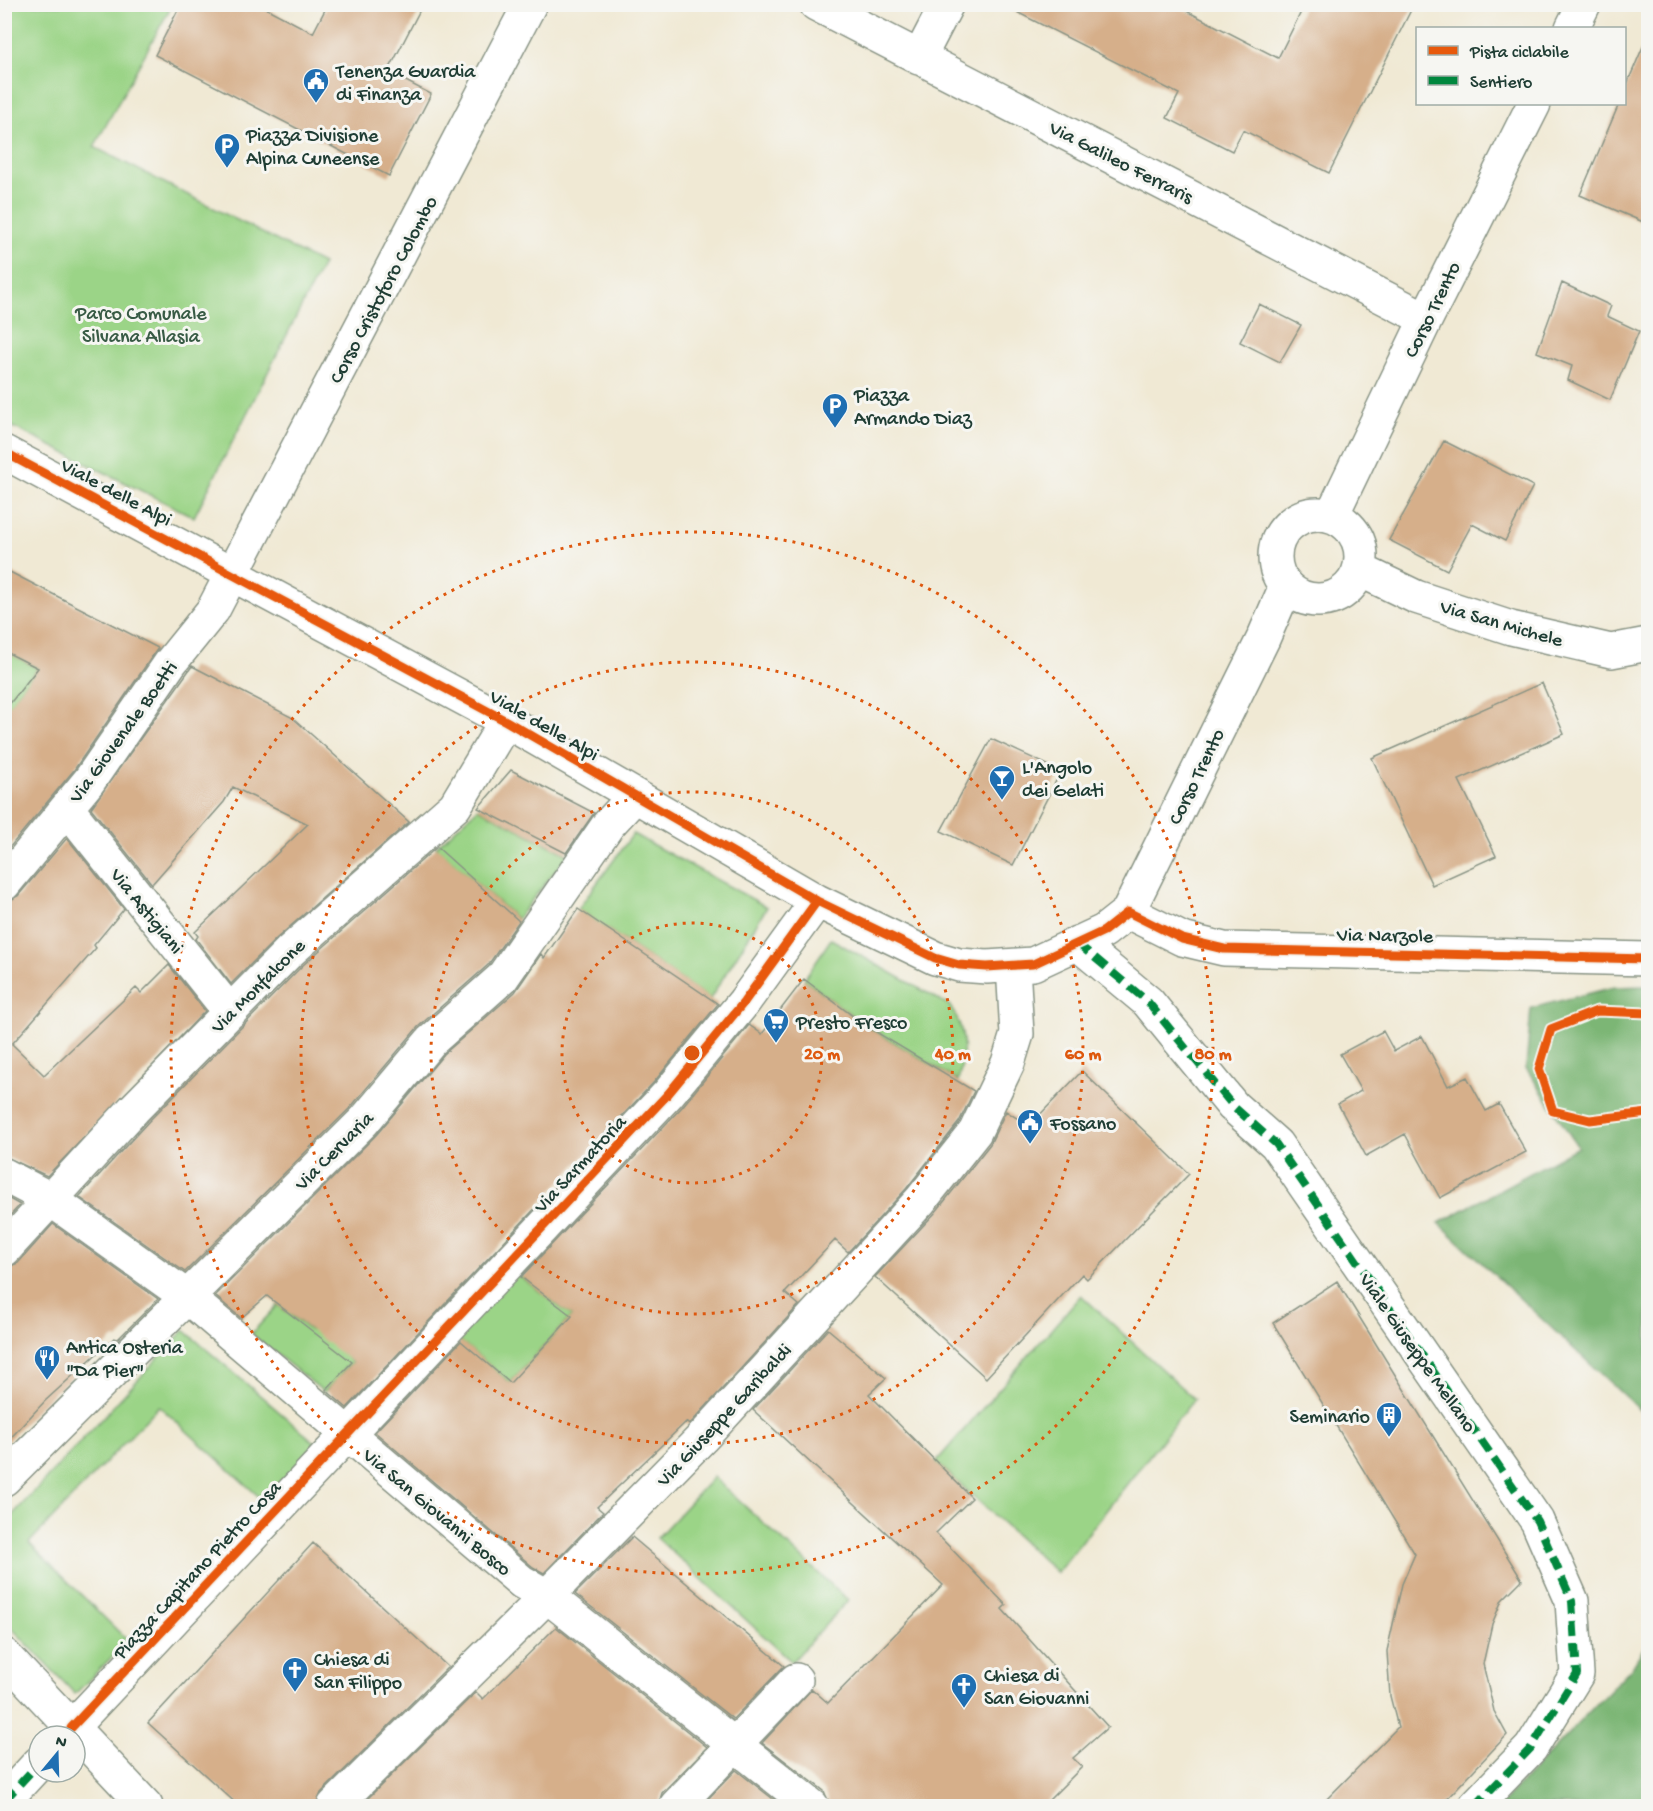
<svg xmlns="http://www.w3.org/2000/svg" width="1653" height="1811" font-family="'Gochi Hand',sans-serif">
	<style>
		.green { fill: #9bd487; stroke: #5d885e; stroke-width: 1.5 }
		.forest { fill: #7cb674; stroke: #4e7a54; stroke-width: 1.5 }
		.building { fill: #d6af8a }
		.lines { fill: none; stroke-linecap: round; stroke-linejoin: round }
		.pedestrian-casing { stroke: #889384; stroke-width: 36 }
		.minor-casing { stroke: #889384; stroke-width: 36 }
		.pedestrian { stroke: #fff; stroke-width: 33 }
		.minor { stroke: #fff; stroke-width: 33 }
		.quiet { stroke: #00873e; stroke-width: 8; stroke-dasharray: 15 8; stroke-linecap: butt }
		.cycleway-casing { stroke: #f6f6f2; stroke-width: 13 }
		.cycleway { stroke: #e8590c; stroke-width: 9 }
		.ring { fill: none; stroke: #de580e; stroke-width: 3; stroke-dasharray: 3 6 }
		.labels { text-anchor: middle; stroke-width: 6; stroke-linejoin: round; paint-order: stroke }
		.poi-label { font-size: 20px; fill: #1f3d34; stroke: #f6f6f2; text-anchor: start }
		.street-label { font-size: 20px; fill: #1f3d34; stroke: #f6f6f2 }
		.park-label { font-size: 20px; fill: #385b45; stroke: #f6f6f2 }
		.centre { fill: #de580e; stroke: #f6f6f2; stroke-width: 3 }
		.ring-label { font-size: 18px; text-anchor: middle; font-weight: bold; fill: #de580e; stroke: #f6f6f2; stroke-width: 6; stroke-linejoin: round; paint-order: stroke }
	</style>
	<rect width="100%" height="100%" fill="#f6f6f2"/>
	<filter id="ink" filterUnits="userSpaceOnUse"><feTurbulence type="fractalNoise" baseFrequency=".0167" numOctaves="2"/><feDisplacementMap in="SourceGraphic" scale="12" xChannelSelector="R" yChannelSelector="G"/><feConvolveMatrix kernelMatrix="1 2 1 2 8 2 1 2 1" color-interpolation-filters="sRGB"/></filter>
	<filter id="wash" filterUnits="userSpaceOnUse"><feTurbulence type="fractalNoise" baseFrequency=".008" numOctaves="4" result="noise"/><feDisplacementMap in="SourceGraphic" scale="24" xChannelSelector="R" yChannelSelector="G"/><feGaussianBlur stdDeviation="1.35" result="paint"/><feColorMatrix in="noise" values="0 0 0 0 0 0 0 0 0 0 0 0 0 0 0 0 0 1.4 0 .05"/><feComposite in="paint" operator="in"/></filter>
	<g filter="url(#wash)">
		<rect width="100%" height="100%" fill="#f0e9d4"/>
		<path class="green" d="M4 5H172L94 147 323 264 194 517 5 423Z
			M5 651 38 668 5 711Z
			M478 808 568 855 517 919 436 847Z
			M633 834 767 907 710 999 578 909Z
			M831 939 949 1005C967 1030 966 1052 958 1081L866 1026 804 979Z
			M514 1272 572 1316 510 1383 458 1339Z
			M1081 1295 1194 1399 1057 1573 936 1462Z
			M278 1305 310 1330 317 1329 352 1362 324 1392 251 1334Z
			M184 1330 319 1446 266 1503 159 1406 29 1543 128 1641 75 1694 5 1621 4 1524Z
			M713 1477 848 1600 792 1662 657 1538Z"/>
		<path class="forest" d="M1648 986V1418L1439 1223 1578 1147 1526 1068 1531 1008 1614 987Z
			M1648 1641V1806H1499L1632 1667Z"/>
		<g id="blocks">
			<path class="building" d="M181 4H258L313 33 328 4H423L388 72 431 94 389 176 155 55Z
				M1001 4H1173L1278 58 1305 4H1414L1329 173 1243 130 1232 151 1167 118 1179 94Z
				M1648 35V224L1580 195 1619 104H1624V91Z
				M1562 283 1611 306 1607 316 1639 331 1610 400 1568 380 1572 366 1537 352Z
				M1259 304 1301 325 1280 362 1240 342Z
				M1444 441 1533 486 1505 541 1472 524 1447 570 1389 540Z
				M4 569 158 648 74 770 4 854V711L38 668 4 651Z
				M192 666 293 718 409 822 277 938 231 984 196 939 198 936 195 932 308 824 233 787 224 802 152 884 91 808Z
				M1542 683 1564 734 1459 780 1496 856 1432 885 1372 758Z
				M991 739 1061 771 1013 865 941 831Z
				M511 770 594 813 566 853 478 808Z
				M67 838 124 909 94 945 96 948 12 1044 44 1075 136 988 141 993 169 965 205 1011 47 1176 4 1156V902L18 896Z
				M437 847 519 921 488 965 418 1027 350 1108 185 1272 79 1197 148 1122 302 966Z
				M578 909 718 1004 654 1082 347 1408 326 1390 352 1362 267 1296 241 1318 215 1296 377 1134 444 1054 515 992 541 954 544 958Z
				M804 979 866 1026 974 1091 959 1122 906 1189 848 1252 835 1240 785 1293 799 1305 689 1425 686 1422 597 1507 603 1512 544 1573 533 1567 375 1432 461 1341 510 1383 572 1316 521 1277 682 1107 749 1025 762 1034Z
				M1383 1031 1394 1051 1422 1036 1448 1086 1467 1077 1486 1111 1499 1104 1526 1152 1440 1198 1405 1134 1366 1156 1338 1104 1361 1091 1340 1054Z
				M1082 1071 1189 1174 1087 1279 1082 1274 986 1378 875 1277 935 1213 990 1144 1006 1111 1029 1126Z
				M4 1196 20 1205 4 1222Z
				M53 1224 158 1299 118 1339 114 1338 45 1401 4 1445V1268L18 1263Z
				M1337 1281 1522 1580 1502 1600 1492 1624 1483 1664 1494 1711 1507 1735 1440 1806H1320L1398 1727 1390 1696 1387 1651 1402 1584 1415 1554 1273 1323Z
				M828 1329 886 1378 869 1394 972 1498 936 1533 1006 1605 1002 1609 1108 1727 1073 1758 1082 1767 1043 1806H830L824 1791 762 1743 812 1689 828 1703 943 1585 753 1410Z
				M632 1537 784 1666 733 1719 575 1594Z
				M313 1543 448 1667 321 1793 316 1806H239L148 1723Z
				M556 1627 707 1747 662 1793 658 1806H360L476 1692 483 1699Z
				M736 1770 782 1806H701Z"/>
		</g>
	</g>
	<g filter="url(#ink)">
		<use href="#blocks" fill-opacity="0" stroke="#889384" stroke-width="1.5"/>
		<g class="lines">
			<g class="pedestrian-casing">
				<path id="pedestrian" d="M1077 943 1148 1002 1233 1106 1276 1144 1537 1521 1572 1601 1577 1674 1531 1748 1475 1806
					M4 1801 39 1763"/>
			</g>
			<g class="minor-casing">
				<path id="minor" d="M816 4 1426 319
					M1572 28 1584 4
					M919 58 947 4
					M4 452 506 721 817 901 935 958 959 965 987 967 1033 964 1104 931 1128 912 1263 639 1286 586
					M1275 557a43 43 0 1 1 86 0a43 43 0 1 1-86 0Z
					M1332 515 1426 319 1534 104
					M1360 570 1416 597 1511 628 1611 651 1648 644
					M67 808 230 1012
					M4 884 89 781 171 662 213 610 530 4
					M1128 912 1182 939 1224 949 1648 959
					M4 1175 50 1199 186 1296 522 1582 547 1596 812 1806
					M4 1250 134 1109 289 952 455 806 506 721
					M4 1479 364 1121 431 1041 502 978 608 825 634 797
					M4 1655 146 1806
					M71 1728 668 1094 744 1002 817 901
					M334 1806 547 1596 702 1438 920 1201 975 1132 1008 1063 1017 1034 1013 966
					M676 1806 796 1680"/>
			</g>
			<use href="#pedestrian" class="pedestrian"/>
			<use href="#minor" class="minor"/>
			<path class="quiet" d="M1077 943 1148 1002 1233 1106 1276 1144 1537 1521 1572 1601 1577 1674 1531 1748 1475 1806
				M4 1801 39 1763"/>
			<g class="cycleway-casing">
				<path id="cycleway" d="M4 452 506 721 817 901 935 958 959 965 987 967 1033 964 1104 931 1128 912 1182 939 1224 949 1648 959
					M1648 1013 1597 1011 1551 1029 1539 1069 1553 1111 1590 1120 1648 1113
					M71 1728 668 1094 744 1002 817 901"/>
			</g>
			<use href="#cycleway" class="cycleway"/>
		</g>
	</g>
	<g class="ring">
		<circle cx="692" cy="1053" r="130"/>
		<circle cx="692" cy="1053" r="261"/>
		<circle cx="692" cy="1053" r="391"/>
		<circle cx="692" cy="1053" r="521"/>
	</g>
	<defs>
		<g id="civic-pin" transform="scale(1.35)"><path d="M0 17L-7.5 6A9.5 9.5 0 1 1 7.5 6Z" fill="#1f6fb2" stroke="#f6f6f2"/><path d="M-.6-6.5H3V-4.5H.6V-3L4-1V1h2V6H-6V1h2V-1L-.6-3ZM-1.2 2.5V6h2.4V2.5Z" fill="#fff"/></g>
		<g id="parking-pin" transform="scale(1.35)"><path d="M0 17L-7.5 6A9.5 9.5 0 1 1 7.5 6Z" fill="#1f6fb2" stroke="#f6f6f2"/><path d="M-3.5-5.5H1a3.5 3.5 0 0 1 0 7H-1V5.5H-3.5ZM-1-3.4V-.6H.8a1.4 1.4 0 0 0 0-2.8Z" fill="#fff"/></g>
		<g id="bar-pin" transform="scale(1.35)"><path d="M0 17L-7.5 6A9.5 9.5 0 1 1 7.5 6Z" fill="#1f6fb2" stroke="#f6f6f2"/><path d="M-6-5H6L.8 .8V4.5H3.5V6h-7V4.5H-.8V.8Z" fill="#fff"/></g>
		<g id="supermarket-pin" transform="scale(1.35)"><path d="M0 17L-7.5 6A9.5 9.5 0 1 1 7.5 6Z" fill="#1f6fb2" stroke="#f6f6f2"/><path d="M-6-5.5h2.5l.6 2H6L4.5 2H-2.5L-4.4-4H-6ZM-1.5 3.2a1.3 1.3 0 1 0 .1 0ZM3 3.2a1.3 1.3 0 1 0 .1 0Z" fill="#fff"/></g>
		<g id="restaurant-pin" transform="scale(1.35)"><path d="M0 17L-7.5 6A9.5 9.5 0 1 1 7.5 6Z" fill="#1f6fb2" stroke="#f6f6f2"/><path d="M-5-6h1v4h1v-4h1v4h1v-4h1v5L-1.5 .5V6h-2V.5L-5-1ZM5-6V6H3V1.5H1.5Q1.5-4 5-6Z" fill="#fff"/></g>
		<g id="building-pin" transform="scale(1.35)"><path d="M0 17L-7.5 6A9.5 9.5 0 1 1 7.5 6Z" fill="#1f6fb2" stroke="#f6f6f2"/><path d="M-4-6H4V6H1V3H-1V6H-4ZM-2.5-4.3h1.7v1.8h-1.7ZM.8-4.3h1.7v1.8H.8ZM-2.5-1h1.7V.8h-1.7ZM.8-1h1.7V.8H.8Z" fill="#fff"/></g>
		<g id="church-pin" transform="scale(1.35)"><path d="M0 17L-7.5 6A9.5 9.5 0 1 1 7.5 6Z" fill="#1f6fb2" stroke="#f6f6f2"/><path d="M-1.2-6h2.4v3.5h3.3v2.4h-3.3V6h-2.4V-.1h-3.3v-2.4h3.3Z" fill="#fff"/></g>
	</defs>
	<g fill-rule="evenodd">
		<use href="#civic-pin" x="316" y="81"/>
		<use href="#parking-pin" x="227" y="146"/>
		<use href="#parking-pin" x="835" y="406"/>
		<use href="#bar-pin" x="1002" y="778"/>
		<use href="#supermarket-pin" x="776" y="1021"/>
		<use href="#civic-pin" x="1030" y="1122"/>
		<use href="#restaurant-pin" x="47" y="1358"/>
		<use href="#building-pin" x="1389" y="1415"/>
		<use href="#church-pin" x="295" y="1670"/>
		<use href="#church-pin" x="964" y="1686"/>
	</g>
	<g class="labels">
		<g class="poi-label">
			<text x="336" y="77">Tenenza Guardia<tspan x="336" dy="23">di Finanza</tspan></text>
			<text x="246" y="141">Piazza Divisione<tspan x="246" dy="23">Alpina Cuneense</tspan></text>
			<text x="854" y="401">Piazza<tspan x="854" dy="23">Armando Diaz</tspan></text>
			<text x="1022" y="773">L'Angolo<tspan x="1022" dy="23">dei Gelati</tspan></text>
			<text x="796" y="1028">Presto Fresco</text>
			<text x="1050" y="1129">Fossano</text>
			<text x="66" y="1353">Antica Osteria<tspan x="66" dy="23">"Da Pier"</tspan></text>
			<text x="1370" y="1422" text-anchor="end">Seminario</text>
			<text x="314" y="1665">Chiesa di<tspan x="314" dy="23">San Filippo</tspan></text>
			<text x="984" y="1681">Chiesa di<tspan x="984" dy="23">San Giovanni</tspan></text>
		</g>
		<g class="street-label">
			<text transform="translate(1122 161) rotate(27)" y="7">Via Galileo Ferraris</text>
			<text transform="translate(382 289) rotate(-62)" y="7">Corso Cristoforo Colombo</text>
			<text transform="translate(1431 309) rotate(-64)" y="7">Corso Trento</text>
			<text transform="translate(117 491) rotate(28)" y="7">Viale delle Alpi</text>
			<text transform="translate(1502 622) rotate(16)" y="7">Via San Michele</text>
			<text transform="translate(545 724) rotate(30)" y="7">Viale delle Alpi</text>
			<text transform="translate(122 731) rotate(-54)" y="7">Via Giovenale Boetti</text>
			<text transform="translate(1195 776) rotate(-64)" y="7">Corso Trento</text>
			<text transform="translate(148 910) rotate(51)" y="7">Via Astigiani</text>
			<text transform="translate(1385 934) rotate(1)" y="7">Via Narzole</text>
			<text transform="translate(257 985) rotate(-45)" y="7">Via Monfalcone</text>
			<text transform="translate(333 1150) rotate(-45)" y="7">Via Cervaria</text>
			<text transform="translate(579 1163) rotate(-47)" y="7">Via Sarmatoria</text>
			<text transform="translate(1419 1352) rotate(55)" y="7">Viale Giuseppe Mellano</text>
			<text transform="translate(723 1414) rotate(-47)" y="7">Via Giuseppe Garibaldi</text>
			<text transform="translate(438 1511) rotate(40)" y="7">Via San Giovanni Bosco</text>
			<text transform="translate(196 1569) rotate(-47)" y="7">Piazza Capitano Pietro Cosa</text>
		</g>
		<g class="park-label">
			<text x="141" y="319">Parco Comunale<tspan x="141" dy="23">Silvana Allasia</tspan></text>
		</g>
	</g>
	<circle cx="692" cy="1053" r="9" class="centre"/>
	<g class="ring-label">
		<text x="822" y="1059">20 m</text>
		<text x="953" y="1059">40 m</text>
		<text x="1083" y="1059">60 m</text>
		<text x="1213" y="1059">80 m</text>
	</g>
	<rect width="1653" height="1811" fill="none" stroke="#f6f6f2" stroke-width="24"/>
	<rect x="1416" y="27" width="210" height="78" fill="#f6f6f2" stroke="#a0aca6" stroke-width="1.5"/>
	<rect x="1428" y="46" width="30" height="9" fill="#e8590c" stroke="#a0aca6" stroke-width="1.5"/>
	<text x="1470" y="57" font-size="18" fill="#1f3d34">Pista ciclabile</text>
	<rect x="1428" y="76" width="30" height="9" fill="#00873e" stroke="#a0aca6" stroke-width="1.5"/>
	<text x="1470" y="87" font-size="18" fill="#1f3d34">Sentiero</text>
	<g transform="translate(57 1754) rotate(19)"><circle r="28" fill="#f6f6f2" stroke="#a0aca6" stroke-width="1.5"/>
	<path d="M0-4.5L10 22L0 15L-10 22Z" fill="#1f6fb2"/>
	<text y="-9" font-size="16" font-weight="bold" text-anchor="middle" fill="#1f3d34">N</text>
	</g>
</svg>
